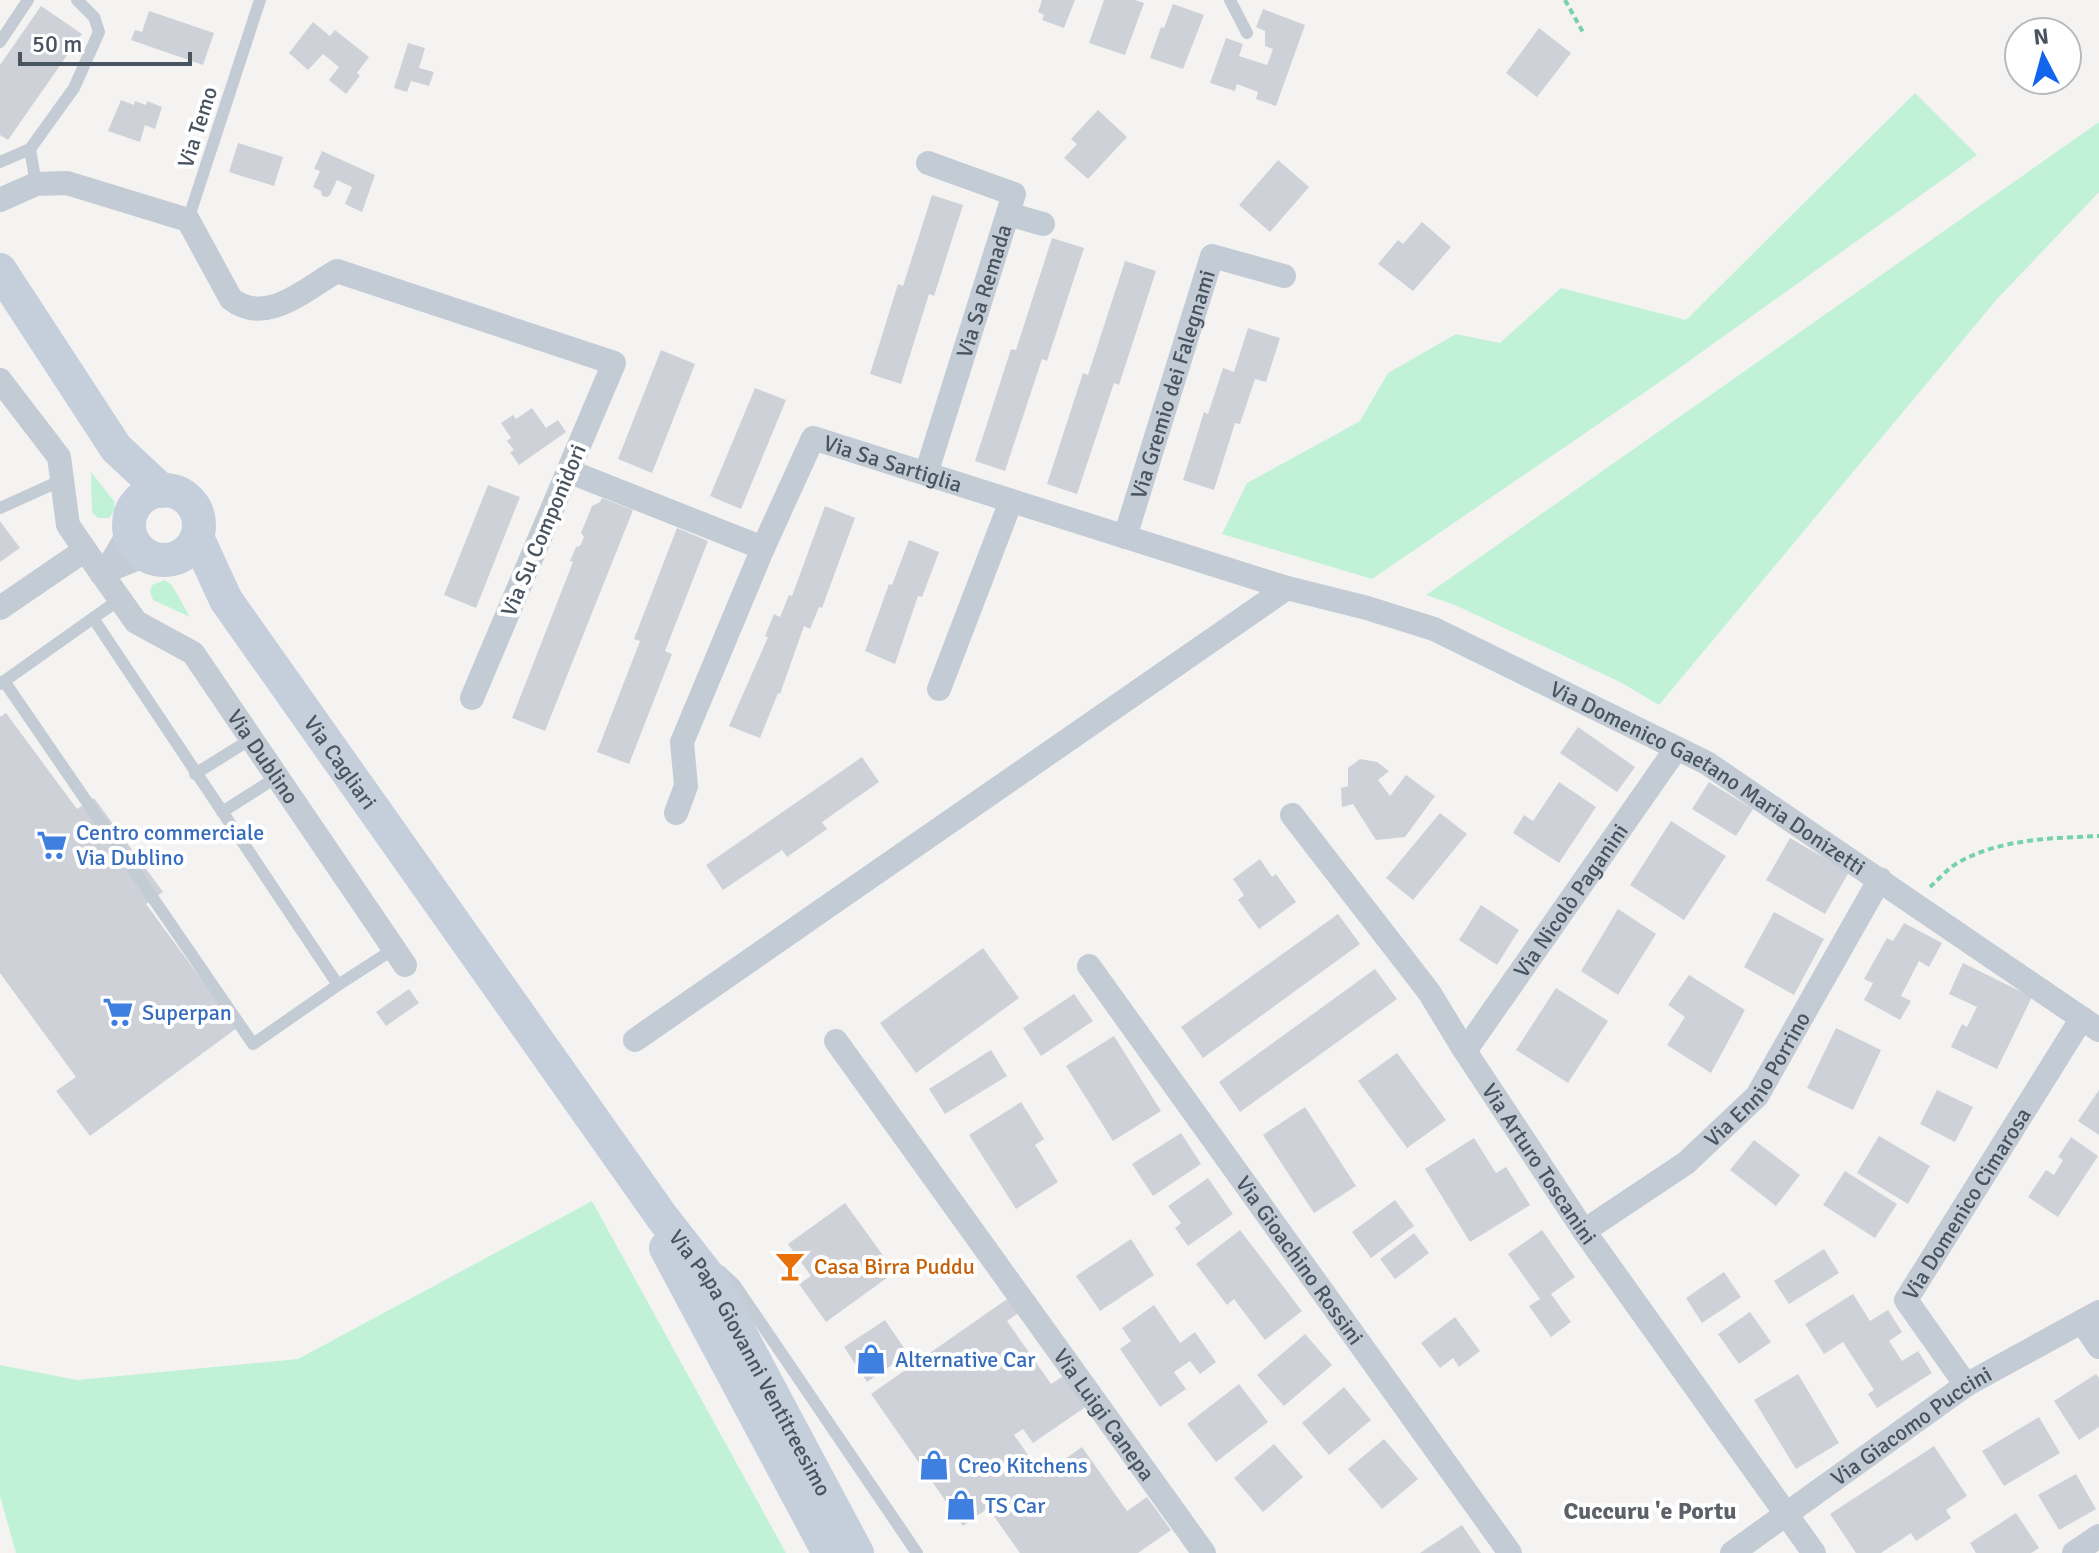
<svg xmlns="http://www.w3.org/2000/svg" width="2099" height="1553" font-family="Signika,sans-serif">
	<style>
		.green { fill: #c1f2d7 }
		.building { fill: #ced1d8 }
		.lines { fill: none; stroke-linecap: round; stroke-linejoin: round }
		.path { stroke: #77d2ab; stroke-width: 4; stroke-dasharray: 6 4; stroke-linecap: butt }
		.lane { stroke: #c3ccd4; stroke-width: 12 }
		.street { stroke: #c3ccd4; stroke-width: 24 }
		.secondary { stroke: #c5cedb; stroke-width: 34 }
		.labels { text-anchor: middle; stroke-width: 8; stroke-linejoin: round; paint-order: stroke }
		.street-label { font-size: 22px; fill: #495461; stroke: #fff }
		.shop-label { font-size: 22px; fill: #366cbe; stroke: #fff; text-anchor: start }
		.food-label { font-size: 22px; fill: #c56008; stroke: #fff; text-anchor: start }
		.neighbourhood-label { font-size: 24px; font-weight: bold; fill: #5e6268; stroke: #fff }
	</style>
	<rect width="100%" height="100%" fill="#f5f3f2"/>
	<path class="green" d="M1915 93 1977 155 1664 379 1372 579 1222 534 1247 483 1360 421 1388 373 1456 334 1500 343 1561 288 1686 320Z
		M2099 122V192L1998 298 1659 705 1620 682 1455 605 1426 595Z
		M91 472 114 501 115 510 109 518H98L92 513Z
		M165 580 172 585 190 617 153 600 150 592 152 585Z
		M592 1201 786 1553H16L0 1496V1365L77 1380 298 1359Z"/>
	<path class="building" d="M1042 0H1075L1064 28 1042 20 1044 15 1038 12Z
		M1104 0H1135L1144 3 1125 55 1089 43Z
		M1173 4 1204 15 1183 69 1150 58 1161 27 1164 28Z
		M41 6 82 34 8 140 0 135V65Z
		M1263 9 1305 25 1276 106 1256 99 1258 92 1237 84 1235 91 1210 83 1226 38 1243 44 1239 56 1267 65 1273 49 1265 46V31L1256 27Z
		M149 11 214 33 203 65 131 40 135 30 142 32Z
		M313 22 330 36 335 30 369 57 357 73 360 76 346 94 329 80 339 67 323 54 308 70 289 53Z
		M1539 28 1571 53 1537 97 1506 73Z
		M408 43 425 48 419 68 434 72 429 86 411 81 407 92 394 88Z
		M121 100 134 105 135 101 146 105 147 101 162 107 155 129 145 125 140 142 108 131Z
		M1098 110 1127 137 1088 179 1064 158 1077 144 1071 139Z
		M238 143 283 157 274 186 229 172Z
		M322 151 375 175 362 212 345 204 352 187 337 180 330 195 327 197 322 196 321 191 313 187 320 171 314 169Z
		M1278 160 1309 187 1270 232 1239 205Z
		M932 195 963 205 934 296 929 294 901 384 870 374 898 284 903 286Z
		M1422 222 1451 247 1413 291 1378 264 1398 240 1403 244Z
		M1052 238 1084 248 1047 361 1042 359 1005 471 975 461 1011 349 1016 350Z
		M1125 261 1156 271 1119 385 1114 383 1077 494 1047 484 1083 373 1088 375Z
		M1248 328 1280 338 1266 382 1255 379 1240 424 1235 423 1214 490 1183 480 1204 412 1208 414 1223 368 1234 372Z
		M661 350 695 364 652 473 618 459Z
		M755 388 786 400 741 509 710 496Z
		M532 408 546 428 558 420 566 432 519 465 510 452 514 450 507 441 511 438 501 423 513 415 516 419Z
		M488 485 520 497 476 608 444 595Z
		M602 498 633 510 545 731 512 718 573 562 570 561 576 547 580 546 584 537 581 533 592 506 600 502Z
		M825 506 855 518 822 608 819 607 810 629 804 626 780 694 778 693 760 738 729 726 768 637 765 636 774 614 780 617 789 595 792 596Z
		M0 521 20 548 0 562Z
		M677 528 708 541 665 651 672 654 629 764 597 752 640 641 634 639Z
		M909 540 939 552 922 597 918 596 895 664 865 651 889 584 892 585Z
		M6 713 77 809 94 798 163 892 146 904 237 1028 90 1136 56 1091 76 1077 0 973V717Z
		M1578 727 1635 767 1617 792 1560 753Z
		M862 757 879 782 822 822 827 829 787 857 782 850 723 890 706 865Z
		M1360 759 1377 762 1389 771 1378 780 1390 796 1406 775 1435 796 1405 837 1376 840 1353 804 1342 807 1341 788 1348 786V768Z
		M1559 782 1596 807 1559 863 1513 833 1524 815 1533 821Z
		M1709 782 1753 809 1736 836 1692 809Z
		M1440 813 1467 834 1413 900 1386 878Z
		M1671 821 1726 856 1684 920 1630 885Z
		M1790 838 1849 872 1825 914 1766 880Z
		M1260 859 1272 877 1276 874 1296 902 1259 929 1238 900 1244 895 1233 879Z
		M1481 905 1519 930 1497 965 1459 940Z
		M1618 909 1656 934 1618 995 1581 971Z
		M1774 912 1824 939 1794 995 1744 967Z
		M1338 914 1360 944 1203 1058 1181 1027Z
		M1904 923 1942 943 1929 967 1919 961 1901 996 1911 1001 1900 1020 1864 1000 1873 983 1864 979 1887 938 1893 941Z
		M983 948 1019 998 916 1073 880 1023Z
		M1963 963 2032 997 1997 1069 1951 1047 1962 1024 1967 1027 1977 1007 1949 994Z
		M1375 969 1397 999 1240 1112 1219 1082Z
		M1689 975 1745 1010 1711 1073 1667 1045 1685 1017 1668 1005Z
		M1556 988 1608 1021 1568 1083 1516 1050Z
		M409 989 419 1003 386 1026 376 1012Z
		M1074 994 1093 1021 1041 1056 1023 1028Z
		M1836 1028 1881 1050 1853 1110 1807 1088Z
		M1114 1036 1161 1111 1113 1141 1066 1066Z
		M991 1050 1007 1076 945 1114 929 1089Z
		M1397 1053 1446 1120 1407 1148 1358 1081Z
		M1937 1090 1973 1107 1955 1142 1920 1124Z
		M2099 1090V1135L2078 1121Z
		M1021 1102 1044 1139 1035 1145 1058 1182 1016 1209 969 1135Z
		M1305 1107 1356 1186 1314 1213 1263 1135Z
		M1181 1133 1201 1164 1153 1196 1132 1164Z
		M1879 1136 1930 1166 1908 1204 1857 1173Z
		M2071 1137 2098 1156 2058 1217 2028 1197 2046 1170 2054 1175 2063 1160 2058 1157Z
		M1474 1138 1496 1173 1506 1167 1530 1205 1470 1242 1425 1169Z
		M1754 1140 1800 1175 1776 1206 1730 1170Z
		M1845 1171 1897 1204 1875 1238 1823 1205Z
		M1208 1178 1233 1214 1188 1246 1175 1228 1181 1223 1168 1206Z
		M1395 1200 1414 1226 1371 1258 1352 1232Z
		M845 1203 895 1272 826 1322 799 1284 811 1276 788 1244Z
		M1240 1230 1302 1311 1265 1340 1234 1299 1227 1305 1196 1264Z
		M1542 1230 1575 1277 1551 1294 1571 1322 1551 1337 1529 1306 1540 1299 1508 1254Z
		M1414 1233 1429 1253 1395 1279 1380 1259Z
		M1131 1239 1154 1275 1100 1311 1076 1276Z
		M1824 1249 1839 1273 1789 1304 1774 1281Z
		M1724 1272 1741 1297 1702 1323 1686 1298Z
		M1853 1294 1870 1321 1888 1310 1902 1332 1889 1341 1902 1361 1918 1351 1932 1373 1877 1408 1868 1394 1874 1390 1843 1342 1824 1354 1805 1324Z
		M1010 1297 1020 1312 1007 1321 1051 1384 1065 1375 1087 1406 1033 1443 1023 1429 1014 1435 1042 1475 1082 1447 1127 1511 1147 1497 1171 1530 1138 1553H1020L988 1508 963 1526 871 1394Z
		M1154 1305 1180 1343 1195 1332 1216 1362 1200 1374 1190 1361 1174 1372 1186 1389 1160 1407 1120 1349 1131 1341 1122 1328Z
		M1750 1312 1771 1342 1739 1364 1718 1334Z
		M1455 1317 1480 1351 1459 1367 1453 1358 1440 1368 1421 1343Z
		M885 1320 908 1354 867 1382 844 1347Z
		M1305 1334 1332 1365 1284 1406 1257 1375Z
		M1798 1374 1839 1443 1796 1469 1754 1400Z
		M2096 1374 2099 1378V1427L2079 1440 2054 1401Z
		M1239 1384 1268 1422 1216 1462 1187 1424Z
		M1344 1387 1371 1420 1329 1455 1302 1423Z
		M2039 1417 2060 1453 2004 1486 1982 1451Z
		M1384 1439 1418 1479 1382 1509 1348 1469Z
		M1274 1444 1303 1477 1263 1512 1234 1478Z
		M1934 1446 1967 1496 1946 1510 1951 1518 1916 1541 1911 1533 1881 1553H1856L1830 1514Z
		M2076 1474 2096 1509 2059 1530 2038 1495Z
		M2016 1513 2039 1548 2031 1553H1976L1970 1543Z
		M1462 1525 1481 1553H1420Z"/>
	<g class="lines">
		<path class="path" d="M1565 0 1584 34
			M1930 887C1939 879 1948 868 1959 862 2000 839 2052 838 2099 836"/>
		<path class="lane" d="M1230 0 1247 33
			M0 42 28 0
			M30 149 74 88 99 32 94 17 77 0
			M0 162 30 149 36 184
			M188 220 260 0
			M0 508 62 480
			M93 618 338 985 394 949
			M4 681 253 1044 338 985
			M0 684 120 599
			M195 774 251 739
			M222 812 277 777
			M720 1271 735 1285 917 1553"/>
		<g class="street">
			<path d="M0 200 36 184 67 183 188 220 231 299C266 326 304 290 337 271L614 363 472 698"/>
			<path d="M1008 214 1043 224"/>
			<path id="s1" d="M0 380 59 457 68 525 85 550 136 622 193 653 405 965"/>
			<path d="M568 471 763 548"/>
			<path id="s2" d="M926 474 1014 194 928 163"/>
			<path id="s3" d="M1125 537 1212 256 1284 276"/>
			<path d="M108 568 130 531"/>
			<path d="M101 573 146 555"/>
			<path d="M0 608 85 550"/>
			<path d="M939 689 1011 501"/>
			<path id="s4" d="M676 813 686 786 682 742 763 548 813 438 1287 588 1367 608 1434 629 1707 763 2099 1030"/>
			<path id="s5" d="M1292 815 1429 992 1465 1051 1584 1231 1814 1553"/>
			<path id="s6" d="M1089 966 1510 1553"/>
			<path d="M635 1040 1287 588"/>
			<path id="s7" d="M836 1041 1204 1553"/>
			<path id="s8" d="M1465 1051 1676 749"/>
			<path id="s9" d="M1584 1231 1686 1163 1757 1096 1880 879"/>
			<path d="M2082 1322 2099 1347"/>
			<path id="s10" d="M1966 1385 1906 1300 2082 1018"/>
			<path id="s11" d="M1732 1553 1966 1385 2099 1312"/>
			<path d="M2074 1553 2099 1536"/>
		</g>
		<g class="secondary">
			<path d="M0 270 116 448 162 491"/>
			<circle cx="164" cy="525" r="35"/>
			<path id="s12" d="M197 537 226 600 662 1217 712 1281 857 1553"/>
			<path d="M666 1248 829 1553"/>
		</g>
	</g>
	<defs>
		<g id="supermarket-bare" transform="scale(2.4)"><path d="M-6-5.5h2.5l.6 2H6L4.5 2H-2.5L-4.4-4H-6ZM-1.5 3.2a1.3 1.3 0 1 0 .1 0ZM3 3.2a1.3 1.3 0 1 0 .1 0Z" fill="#3f7fe0" stroke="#fff" stroke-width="2.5" paint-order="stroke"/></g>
		<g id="bar-bare" transform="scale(2.4)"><path d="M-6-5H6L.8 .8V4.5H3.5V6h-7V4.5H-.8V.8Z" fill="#e8710a" stroke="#fff" stroke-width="2.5" paint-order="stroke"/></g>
		<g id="shop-bare" transform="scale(2.4)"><path d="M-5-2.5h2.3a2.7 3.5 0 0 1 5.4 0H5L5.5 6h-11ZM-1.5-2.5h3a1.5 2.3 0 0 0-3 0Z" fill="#3f7fe0" stroke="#fff" stroke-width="2.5" paint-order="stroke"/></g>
	</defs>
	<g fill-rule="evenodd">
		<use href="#supermarket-bare" x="52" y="845"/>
		<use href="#supermarket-bare" x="118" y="1012"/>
		<use href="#bar-bare" x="790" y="1266"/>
		<use href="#shop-bare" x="871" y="1359"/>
		<use href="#shop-bare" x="934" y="1465"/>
		<use href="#shop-bare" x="961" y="1505"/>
	</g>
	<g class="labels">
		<g class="street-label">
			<text transform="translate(197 127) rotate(-72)" y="8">Via Temo</text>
			<text dy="8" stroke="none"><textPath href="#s2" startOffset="192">Via Sa Remada</textPath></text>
			<text dy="8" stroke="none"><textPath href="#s3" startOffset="160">Via Gremio dei Falegnami</textPath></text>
			<text dy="8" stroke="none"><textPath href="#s4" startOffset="488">Via Sa Sartiglia</textPath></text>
			<text transform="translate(543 530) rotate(-67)" y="8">Via Su Componidori</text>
			<text dy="8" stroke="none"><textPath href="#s1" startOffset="474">Via Dublino</textPath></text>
			<text dy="8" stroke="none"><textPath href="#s12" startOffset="268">Via Cagliari</textPath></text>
			<text dy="8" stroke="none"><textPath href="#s4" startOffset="1366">Via Domenico Gaetano Maria Donizetti</textPath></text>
			<text dy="8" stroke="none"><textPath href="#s8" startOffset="184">Via Nicolò Paganini</textPath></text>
			<text dy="8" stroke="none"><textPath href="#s9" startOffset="234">Via Ennio Porrino</textPath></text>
			<text dy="8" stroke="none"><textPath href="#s5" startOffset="428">Via Arturo Toscanini</textPath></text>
			<text dy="8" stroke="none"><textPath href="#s10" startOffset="218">Via Domenico Cimarosa</textPath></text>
			<text dy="8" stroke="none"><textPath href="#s6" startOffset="362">Via Gioachino Rossini</textPath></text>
			<text dy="8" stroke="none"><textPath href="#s12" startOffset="996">Via Papa Giovanni Ventitreesimo</textPath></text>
			<text dy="8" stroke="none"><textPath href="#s7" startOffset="460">Via Luigi Canepa</textPath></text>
			<text dy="8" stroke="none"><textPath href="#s11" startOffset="220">Via Giacomo Puccini</textPath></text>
		</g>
		<g class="shop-label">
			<text x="76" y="840">Centro commerciale<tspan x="76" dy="25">Via Dublino</tspan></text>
			<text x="142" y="1020">Superpan</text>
			<text x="895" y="1367">Alternative Car</text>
			<text x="958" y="1473">Creo Kitchens</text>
			<text x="985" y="1513">TS Car</text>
		</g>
		<g class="food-label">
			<text x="814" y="1274">Casa Birra Puddu</text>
		</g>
		<g class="neighbourhood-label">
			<text x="1650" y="1519">Cuccuru 'e Portu</text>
		</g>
	</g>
	<g transform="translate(2043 56) rotate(354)"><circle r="38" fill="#ffffff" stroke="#b6bbc0" stroke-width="2"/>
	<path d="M0-6L14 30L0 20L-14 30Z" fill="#1365ee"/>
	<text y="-12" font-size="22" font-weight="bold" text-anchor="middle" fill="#495461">N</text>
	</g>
	<path d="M20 52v12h170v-12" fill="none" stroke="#495461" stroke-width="4"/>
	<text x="32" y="52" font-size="24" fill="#495461" stroke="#ffffff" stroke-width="6" paint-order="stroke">50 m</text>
</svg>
